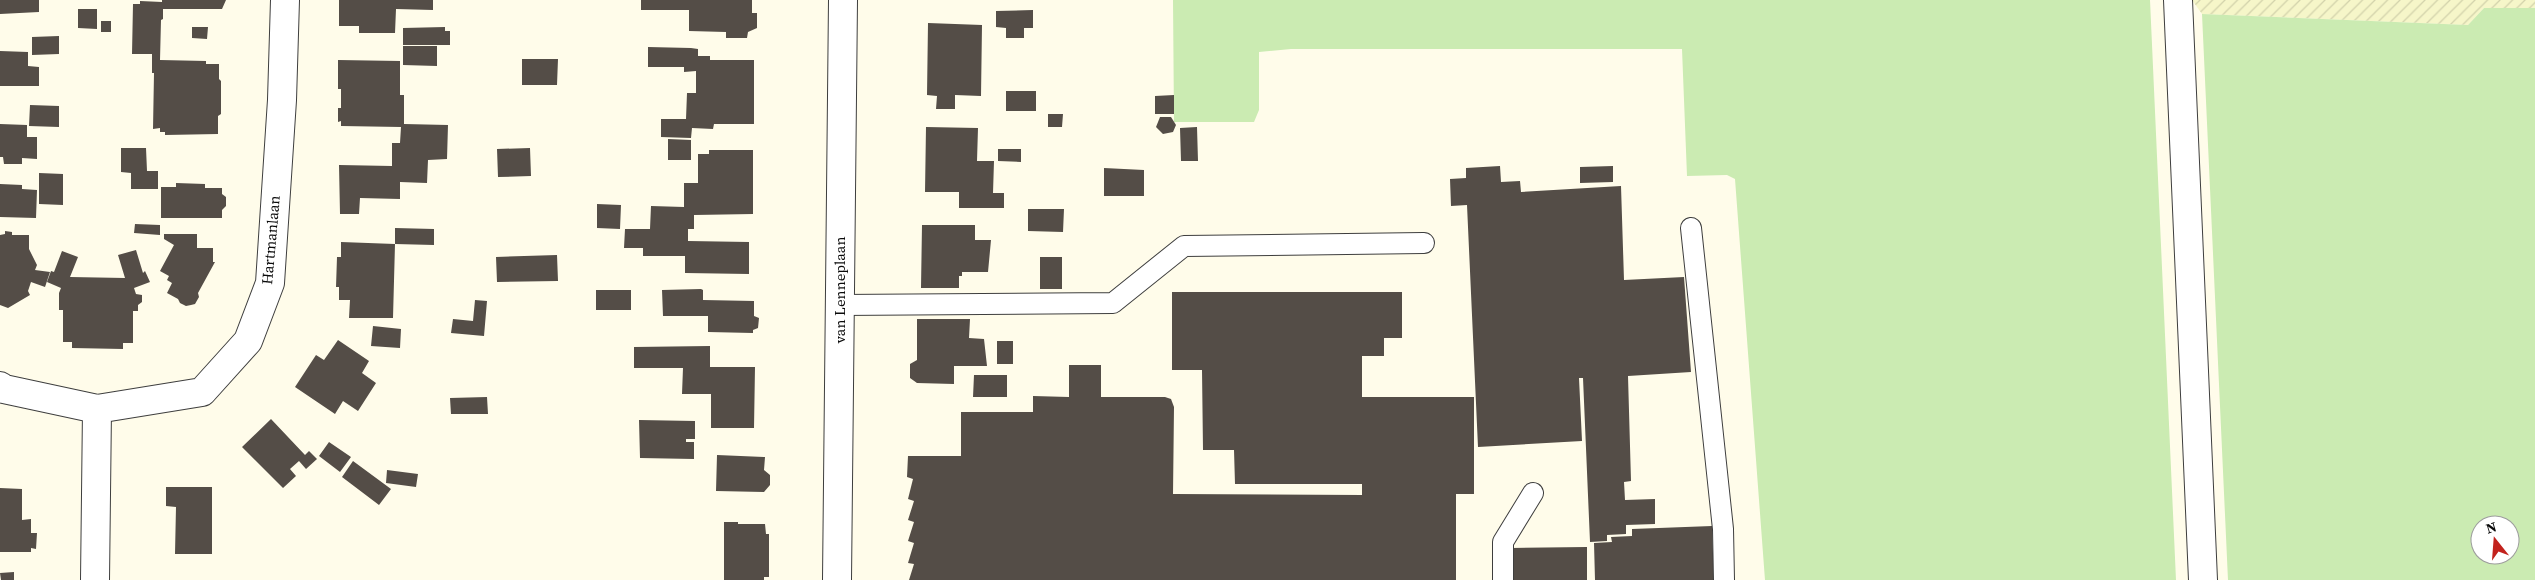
<svg xmlns="http://www.w3.org/2000/svg" width="2535" height="580" font-family="'Source Serif 4',serif">
	<style>
		.farmland { fill: url(#farmland-furrows) }
		.grass { fill: #cbebb2; fill-rule: evenodd }
		.building { fill: #544d47 }
		.lines { fill: none; stroke-linecap: round; stroke-linejoin: round }
		.lane-casing { stroke: #3e3e3e; stroke-width: 22 }
		.street-casing { stroke: #3e3e3e; stroke-width: 30 }
		.lane { stroke: #fff; stroke-width: 20 }
		.street { stroke: #fff; stroke-width: 28 }
		.labels { text-anchor: middle; stroke-width: 5; stroke-linejoin: round; paint-order: stroke }
		.street-label { font-size: 15px; fill: #0b0b0b; stroke: #fff }
	</style>
	<defs>
		<pattern id="farmland-furrows" width="10" height="10" patternUnits="userSpaceOnUse" patternTransform="scale(1.25)"><rect width="10" height="10" fill="#f6f6c9"/><path d="M-1 1l2-2M0 10L10 0M9 11l2-2" fill="none" stroke="#d2d2ab"/></pattern>
	</defs>
	<rect width="100%" height="100%" fill="#fffcea"/>
	<path class="farmland" d="M2192 0H2535V8H2484L2468 25 2202 14Z"/>
	<path class="grass" d="M1173 0H2150L2176 580H1765L1735 179 1727 175 1687 176 1682 49H1291L1259 52V110L1254 122H1174Z
		M2484 8H2535V580H2228L2202 14 2468 25ZM2480 525H2510V555H2480Z"/>
	<path class="building" d="M0 0H39V12L0 14Z
		M162 0H226L222 9H163V19L161 20 160 60 206 61V64H219V79L221 81V114L218 116V134L165 135V132H160V128L153 129 154 73H152V54H132L133 4H140V1L162 2Z
		M339 0H433V10L396 9 395 33H359V26H339Z
		M641 0H752V13H757V28L748 32 747 38H726V32L689 31V10H641Z
		M78 9H97V29L78 28Z
		M1033 10V28H1024V38H1006V28L996 27V11Z
		M101 21H111V32H101Z
		M928 23 982 25 981 96 955 95V109H936L937 96 927 95Z
		M192 27H208L207 39 192 38Z
		M445 27V31H450V45H403V28Z
		M59 36V54L32 55V37Z
		M403 46H437V66L403 65Z
		M648 47 691 48 698 49V56H710V60H754V124H714L713 129 692 128 691 138 661 137V119H686L687 93H696V71L684 72V67H648Z
		M0 51 28 52V66L39 67V86H0Z
		M522 59H558L557 85H522Z
		M338 60 400 61V95H404V124L448 125 447 159 428 160 427 183 400 182V199L360 198 359 214H340L339 165 392 166V143H400L401 127 341 126V121L338 122V108H341V89H338Z
		M1006 91H1036V111H1006Z
		M1174 95V114H1155V96Z
		M30 105 59 106V127L29 126Z
		M1048 114H1063L1062 127H1048Z
		M1160 117H1171L1176 125 1173 132 1163 134 1156 127Z
		M0 124 27 125V137H37V159L22 158V164H4L3 157H0Z
		M926 127 978 128 977 161H994L993 193H1004V208H959V192H925Z
		M1197 127 1198 161H1181L1180 128Z
		M668 139 691 140V160H668Z
		M121 148H146L147 171H158V189H131V173L121 172Z
		M530 148 531 176 498 177 497 149Z
		M998 149H1021V162L998 161Z
		M709 150H753V214L694 215V229H688V241L749 242V274L685 273V256H643V248H624L625 229H650L651 206 684 207V183H698V154H709Z
		M1500 166 1501 182 1520 181 1521 192 1621 186 1624 280 1684 277 1691 372 1628 376 1631 481 1624 482 1625 500 1655 499V524L1626 525V534L1607 535V541L1590 542 1583 378H1579L1582 441 1478 447 1467 205 1451 206 1450 179 1466 178V168Z
		M1613 166V182L1580 183V167Z
		M1104 168 1144 170V196H1104Z
		M39 173 63 174V205L39 204Z
		M176 183 205 184V188H222V194L226 197V206L222 210V218H161V187H176Z
		M0 184 22 185V189L37 190 36 218 0 217Z
		M597 204 621 205 620 229 597 228Z
		M1028 209H1064L1063 232 1028 231Z
		M135 224 160 225V235L134 233Z
		M922 225H975V240H991L988 272H962V276H959V288H921Z
		M395 228 434 229V245L395 244 393 318H349L350 300H339V287H336L337 257H341V242L395 244Z
		M5 231 12 232V235H29V249L37 265 35 270 50 272 45 287 31 282 28 291 30 295 8 308 0 305V235L5 234Z
		M164 234H197V248H213V262H215L198 293 199 297 195 304 191 305 186 306 180 303 178 299 167 293 172 283 167 280 169 276 160 271 174 245 164 239Z
		M136 250 143 273 145 271 150 282 134 288 136 294 142 295V302L138 305V311H133V343H123V349L72 348V342H63V310H59V293L61 288 47 282 51 271 54 272 62 251 78 257 70 277 125 278 118 255Z
		M557 255 558 281 497 282 496 257Z
		M1040 257H1062V289H1040Z
		M596 290H631V310H596Z
		M662 290 701 289 703 290V300L754 301V316L759 318 758 328 753 330V333L708 332V316H663Z
		M1172 292H1402V338H1384V356H1362V397H1474V494H1456V580H909L914 564 908 563 914 543 908 541 914 522 908 520 914 501 908 499 913 479 907 477 908 456H961V412H1033V396L1069 397V365H1101V397H1165L1171 399 1174 407 1173 494 1362 495V484H1235L1234 450H1203L1202 370H1172Z
		M475 300 487 301 484 336 451 333 453 319 473 321Z
		M917 319H970L969 338 984 339 987 366H954V384L917 383 910 378V364L917 360Z
		M373 326 401 329 400 348 371 346Z
		M338 340 369 361 362 373 376 383 358 411 343 401 335 414 295 387 316 355 324 360Z
		M997 341H1013V364H997Z
		M710 346V367H755L754 428H711V394H682L683 368H634V347Z
		M974 375H1007V397H973Z
		M487 397 488 414H451L450 398Z
		M271 419 305 455 309 451 317 459 306 469 299 461 290 469 296 476 283 488 242 447Z
		M639 420 695 421V439H686V442H694V459L640 458Z
		M329 442 351 457 340 472 319 456Z
		M717 455 765 457 764 470 770 475V485L764 492 716 491Z
		M353 461 391 489 379 505 342 477Z
		M387 470 418 474 416 487 386 483Z
		M166 487H212V554H175L176 507 166 506Z
		M0 488 22 489V520L31 519V533H37L36 549 31 548V552H0Z
		M724 522H738V524H765L766 534H769V577H764V580H724Z
		M1712 526 1714 580H1595L1594 543 1612 542 1611 537 1632 536V529Z
		M1587 547V580H1512L1511 548Z
		M14 572V580H1L0 573Z"/>
	<g class="lines">
		<g class="lane-casing">
			<path id="lane" d="M1691 228 1723 529 1724 580
				M840 305 1113 303 1184 246 1424 243
				M1503 580V542L1533 493"/>
		</g>
		<g class="street-casing">
			<path id="street" d="M2178 0 2203 580
				M0 386 4 389 97 409 202 392 248 341 270 283 282 100 285 0
				M95 580 97 409
				M837 580 843 0"/>
		</g>
		<use href="#lane" class="lane"/>
		<use href="#street" class="street"/>
	</g>
	<g class="labels">
		<g class="street-label">
			<text transform="translate(271 240) rotate(-85)" y="5">Hartmanlaan</text>
			<text transform="translate(840 290) rotate(-90)" y="5">van Lenneplaan</text>
		</g>
	</g>
	<g transform="translate(2495 540) rotate(343)"><circle r="24" fill="#ffffff" stroke="#9d9d9d"/>
	<path d="M0-4L9 19L0 12L-9 19Z" fill="#c2221d"/>
	<text y="-8" font-size="14" font-weight="bold" text-anchor="middle" fill="#0b0b0b">N</text>
	</g>
</svg>
